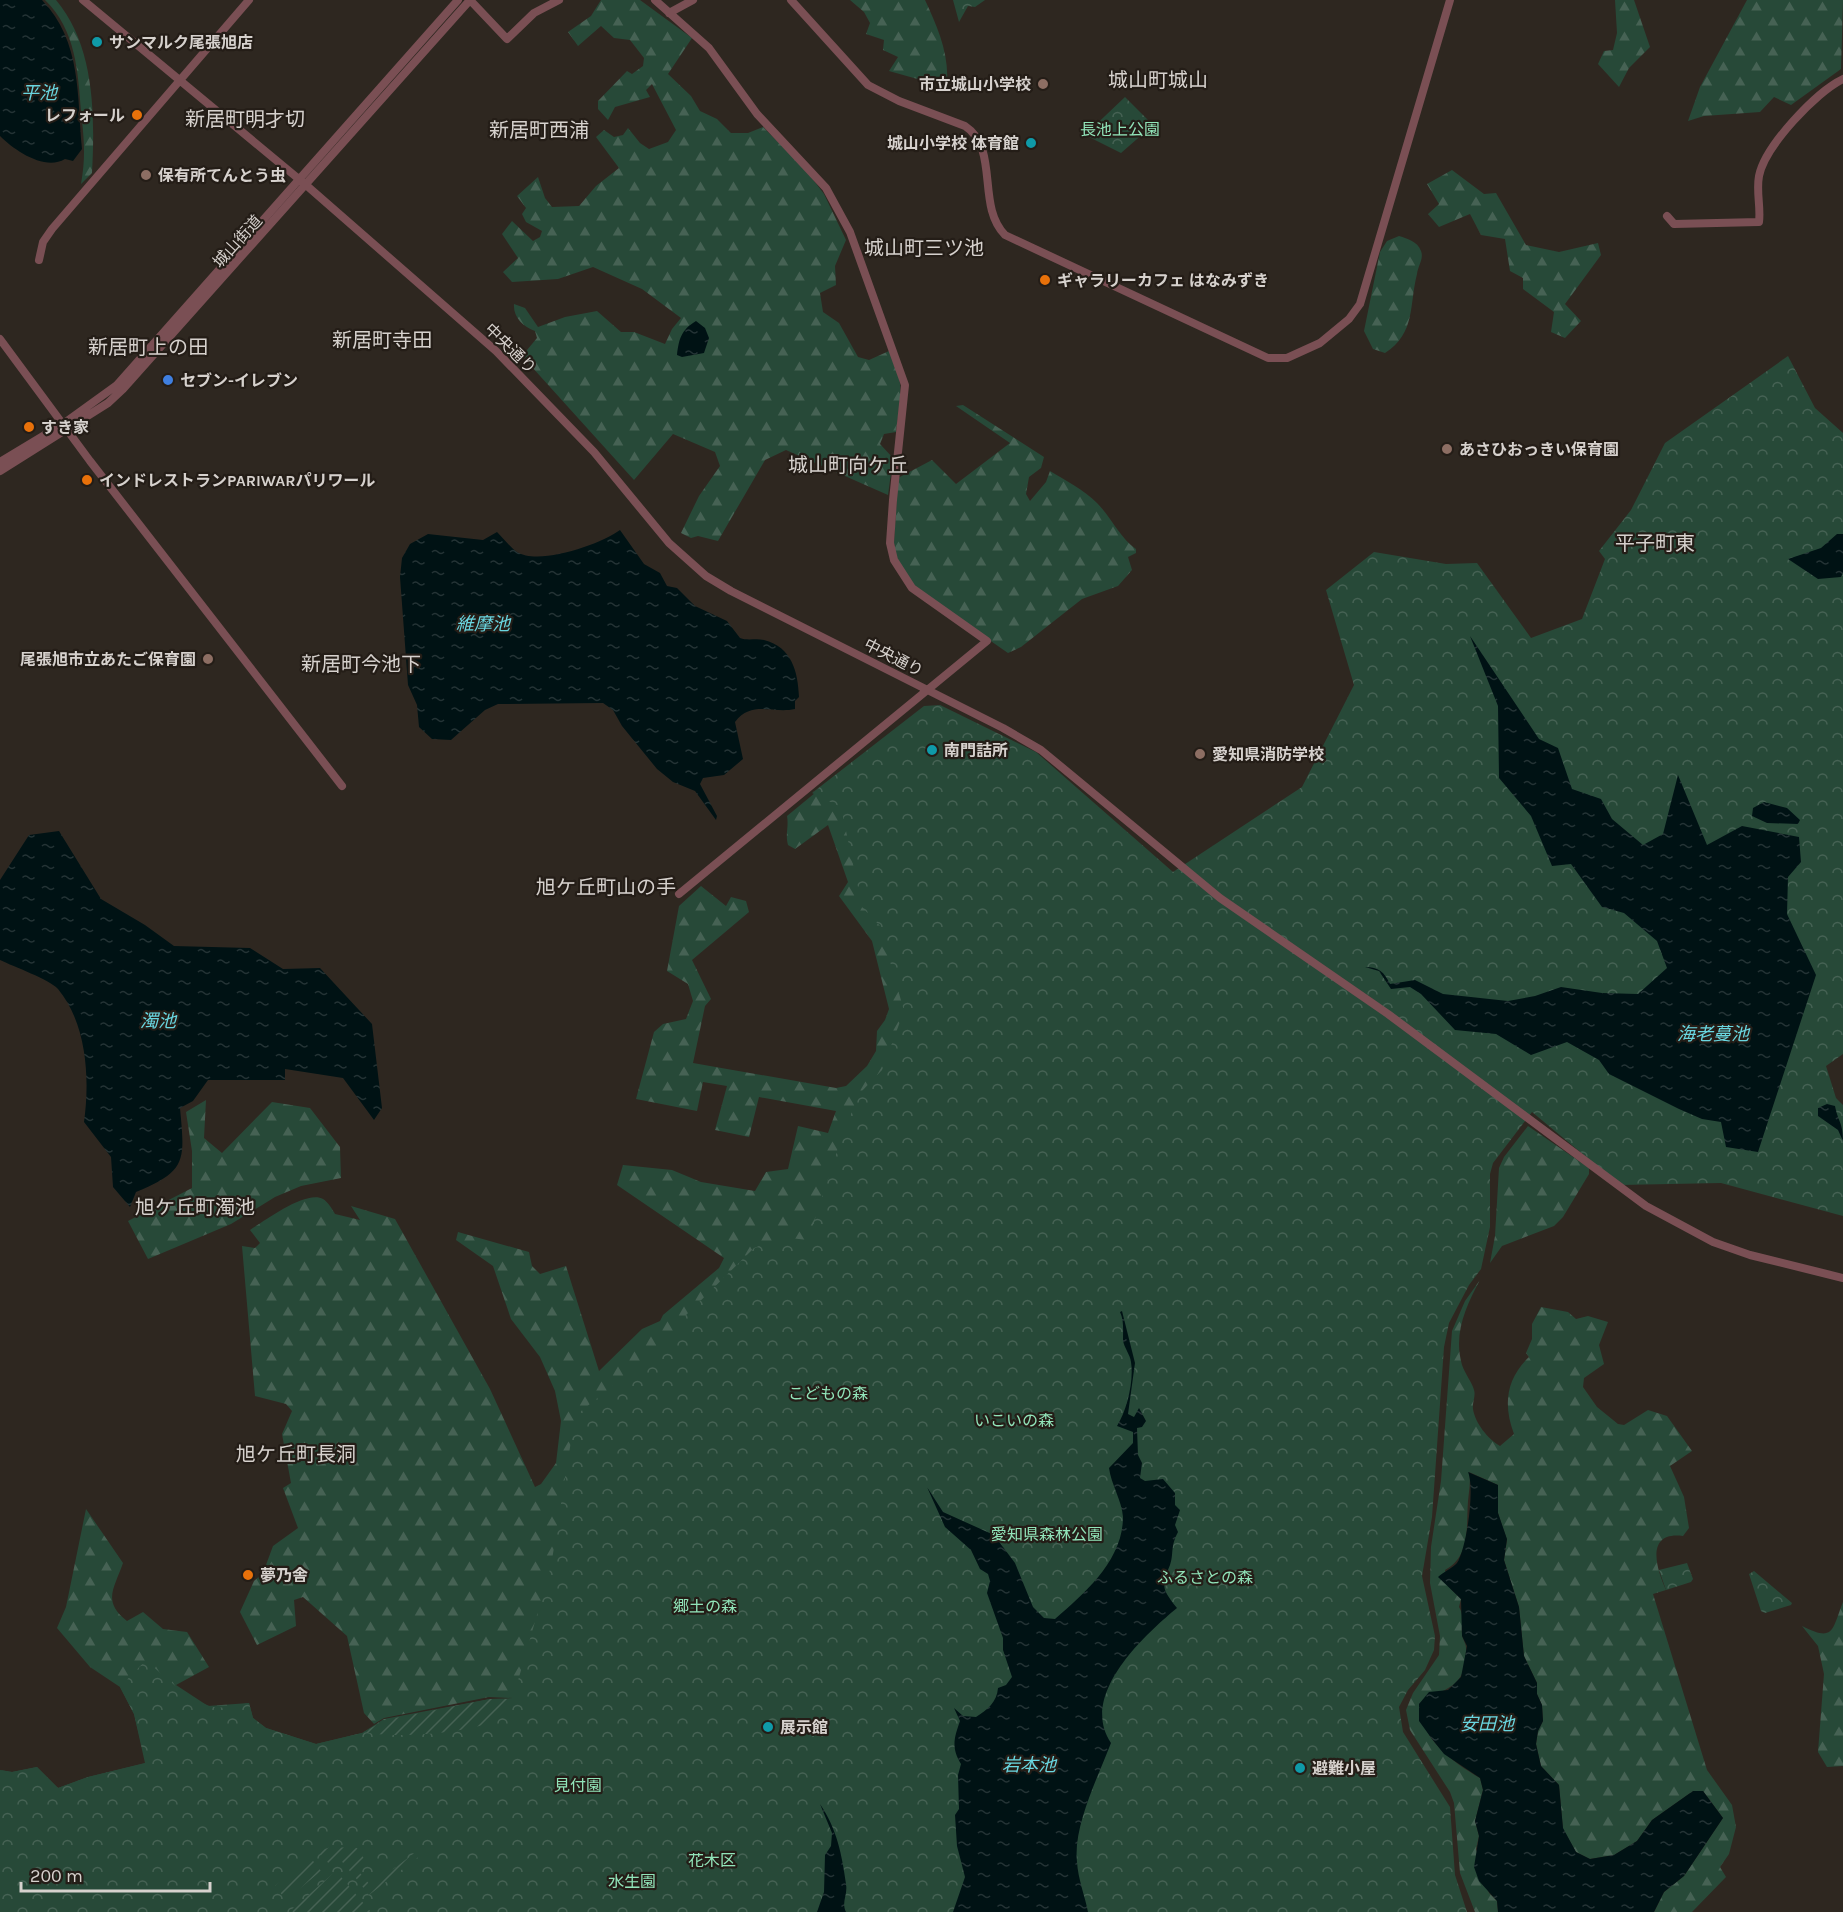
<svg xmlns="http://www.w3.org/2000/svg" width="1843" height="1912" font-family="Karla,'Noto Sans JP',sans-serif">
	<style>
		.forest { fill: url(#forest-firs) }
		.park { fill: url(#park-crowns) }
		.garden { fill: url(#garden-furrows) }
		.water { fill: url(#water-ripples) }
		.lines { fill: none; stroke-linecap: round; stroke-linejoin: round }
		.tertiary { stroke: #7a4f54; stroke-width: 8 }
		.culture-dot { fill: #0f9aa8; stroke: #241d17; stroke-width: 2 }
		.education-dot { fill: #8d6e63; stroke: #241d17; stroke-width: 2 }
		.food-dot { fill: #e8710a; stroke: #241d17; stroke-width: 2 }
		.shop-dot { fill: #3f7fe0; stroke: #241d17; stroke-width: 2 }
		.labels { text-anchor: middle; stroke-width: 4.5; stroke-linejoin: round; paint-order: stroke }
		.poi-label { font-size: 16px; font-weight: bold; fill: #d6d1cd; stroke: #241d17; text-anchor: start }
		.park-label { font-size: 16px; fill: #91e4b9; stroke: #241d17 }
		.street-label { font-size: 16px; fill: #d6d1cd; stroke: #241d17 }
		.water-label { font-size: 18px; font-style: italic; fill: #69d6e0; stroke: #241d17 }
		.quarter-label { font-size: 20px; fill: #d6d1cd; stroke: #241d17 }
	</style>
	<defs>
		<pattern id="forest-firs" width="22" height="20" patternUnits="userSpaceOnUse" patternTransform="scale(1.5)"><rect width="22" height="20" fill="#274938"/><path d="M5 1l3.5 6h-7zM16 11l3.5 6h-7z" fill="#466254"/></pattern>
		<pattern id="park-crowns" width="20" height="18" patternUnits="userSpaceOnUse" patternTransform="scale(1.5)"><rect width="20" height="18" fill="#274938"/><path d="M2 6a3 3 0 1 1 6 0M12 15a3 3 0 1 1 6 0" fill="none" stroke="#466254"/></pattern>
		<pattern id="garden-furrows" width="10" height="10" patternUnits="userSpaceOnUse" patternTransform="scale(1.5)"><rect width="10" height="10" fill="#274938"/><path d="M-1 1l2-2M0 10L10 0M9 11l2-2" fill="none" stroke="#466254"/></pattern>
		<pattern id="water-ripples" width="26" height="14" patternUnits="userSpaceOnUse" patternTransform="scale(1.5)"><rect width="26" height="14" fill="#001214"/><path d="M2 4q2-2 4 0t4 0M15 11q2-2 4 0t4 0" fill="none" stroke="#243335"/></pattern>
	</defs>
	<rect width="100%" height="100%" fill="#2e2720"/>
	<path class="forest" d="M45 0H56C95 46 95 116 92 173L81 184C86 156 84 139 81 111 78 72 76 30 45 0Z
		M601 0H640L692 38 668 74 691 96 700 111 717 119 731 133H748L763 127 805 169 824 194 846 240 835 266 836 285 820 293 823 312 839 323 858 357 869 360 889 351C906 381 900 399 896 432L884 434 880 444 893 458 888 495 786 450 765 460 718 541 698 536 691 538 681 533 699 496 720 466 715 452 673 434 634 480 522 356 537 338 535 331C523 327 513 317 514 304L525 308 538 327 565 317 597 311 621 332H634L665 344 672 329 681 318 642 289 593 267 558 279 512 282 503 272 518 258 502 234 512 221 533 241 540 237 542 231 526 222 522 214 526 208 517 196 538 177 545 198 552 207 579 206 596 186 619 168 596 137 604 130 614 137 623 135 628 128 640 143 649 149 668 142 676 130 652 84 646 90 650 97 615 107 608 120 598 109V101L627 71 632 74 643 66 644 58 630 40 614 38 601 26 578 46 568 32 591 16Z
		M850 0H925C937 26 949 53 947 82L921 80 889 71 898 57 883 50 884 40 866 34 870 23 864 12Z
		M1615 0H1634L1650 47 1629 68 1619 87 1598 64 1604 51 1613 50 1617 33Z
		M1747 0H1843L1841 69 1791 105 1774 97 1760 112 1704 116 1688 121 1700 87Z
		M1452 170 1484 194 1496 193 1526 245 1559 252 1598 243 1601 255 1565 304 1581 321 1565 338 1551 332 1554 312 1523 289V278L1510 271 1505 239 1481 235 1470 214 1439 227 1428 214 1439 204 1427 184Z
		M1399 236C1408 239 1417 241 1421 251 1424 259 1418 266 1417 274 1409 305 1416 333 1385 353L1373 349 1364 331 1380 252 1387 241Z
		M963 405 1044 457 1041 468 1029 477 1026 494 1030 501 1046 482 1050 471C1065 480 1084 490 1097 503 1111 517 1120 538 1136 549V553L1128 557 1132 570 1118 586 1082 599 1021 647 1008 653 913 587 896 560 894 543 898 478 932 460 956 484 1010 443 956 406Z
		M855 760 871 765 949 978 588 1694 125 1828 0 1770 12 1772 37 1767 58 1788 88 1777 146 1763 134 1714 120 1687 90 1667 57 1628 66 1607 86 1509 123 1563C114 1589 102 1601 127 1621L143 1612 163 1629 187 1632 209 1667 176 1685 208 1706 249 1703 253 1718 266 1728 316 1744 362 1733 504 1715 513 1698 489 1697 384 1718 374 1724 364 1713 347 1636 303 1597 294 1600 296 1626 257 1645 240 1612 254 1581 263 1573 273 1546 298 1528 283 1488 291 1483 282 1434 292 1411 286 1404 255 1396 242 1246 255 1248 260 1243 250 1230C266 1220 306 1190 323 1199 328 1202 332 1209 335 1214L360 1220 351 1206 395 1219 490 1389 535 1487 541 1484 556 1463 561 1421 555 1391 540 1357 511 1319 493 1266 456 1240 458 1232 529 1252 532 1266 540 1274 566 1266 599 1371 642 1329 660 1321 663 1315 719 1268 724 1258 617 1185 623 1165 672 1170 701 1182 755 1191 766 1172 788 1169 798 1126 828 1133 836 1111 759 1097 749 1137 715 1130 727 1086 703 1082 697 1111 636 1099 654 1032 663 1024 686 1019 693 1001 688 984 667 971 679 906 701 886 726 906 731 897 746 901 749 912 692 960 711 999 705 1006 693 1063 836 1088 846 1086 867 1066 876 1051 877 1031 885 1020 889 1009 872 941 839 896 848 882 828 825 795 849 788 845C785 834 789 827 787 816Z
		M206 1100 204 1138 222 1153 272 1102 310 1108 340 1147 341 1178 301 1186 275 1197 231 1224 148 1259 128 1221 192 1188V1151L186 1112Z
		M1528 1126 1589 1168V1174L1563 1217 1554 1226 1502 1246 1490 1263 1495 1236 1499 1168 1504 1157Z
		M1480 1280C1466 1306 1453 1334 1462 1365 1465 1374 1472 1382 1474 1390 1476 1396 1472 1403 1473 1409 1475 1423 1488 1439 1500 1446L1514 1434C1503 1405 1506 1379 1529 1357L1526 1353 1532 1339V1324L1541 1307 1568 1312 1576 1319 1588 1316 1608 1322 1599 1345 1604 1364 1584 1378 1583 1387 1597 1407 1618 1424 1624 1425 1648 1410 1667 1416 1692 1451 1670 1466 1684 1497 1689 1528 1683 1536C1645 1531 1656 1568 1666 1590L1653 1594 1707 1770 1732 1805 1736 1827 1729 1854 1720 1867 1726 1877 1692 1912H1654L1664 1892 1684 1876 1723 1818 1703 1791H1693L1652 1820 1637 1841 1614 1855 1590 1859 1576 1852 1563 1829 1559 1785 1541 1766 1536 1744 1538 1731 1543 1721 1542 1705 1537 1694V1683L1524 1656 1519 1607 1504 1560 1507 1540 1498 1513V1485L1469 1472C1471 1482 1469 1490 1468 1501 1466 1526 1471 1556 1445 1570L1450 1588 1461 1599 1459 1607C1465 1617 1461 1624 1462 1634 1462 1639 1466 1643 1466 1648 1467 1690 1446 1686 1419 1704 1420 1738 1452 1762 1480 1778L1483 1790 1475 1821 1479 1836 1476 1849 1489 1893 1497 1901 1498 1912H1475L1460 1873 1454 1803 1450 1792 1410 1730 1406 1710 1413 1693 1439 1655 1440 1636 1430 1583 1431 1547 1441 1481 1452 1331 1465 1301Z
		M1843 1602V1766L1827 1767 1818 1752 1824 1674 1818 1646 1802 1626C1835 1643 1832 1629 1843 1602Z"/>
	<path class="park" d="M953 0H985L975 7 968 6 959 22Z
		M1125 97 1153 125 1121 153 1085 135Z
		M1788 356 1815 408 1843 433V1054L1826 1066 1836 1098 1843 1105V1216L1721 1183 1620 1185 1532 1112 1493 1163 1490 1174V1227L1481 1269 1469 1285 1449 1323 1444 1347 1432 1517 1422 1576 1435 1636 1434 1650 1425 1670 1408 1690 1399 1707 1403 1732 1450 1807 1455 1875 1467 1912H0V1770L12 1772 37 1767 58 1788 88 1777 145 1763 134 1714 120 1687 146 1660C164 1676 185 1697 207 1705 220 1711 236 1705 249 1703L253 1718 266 1728 316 1744 362 1733 384 1719 490 1699 513 1698 551 1566 575 1416 664 1345 684 1317 754 1248 781 1237 808 1240 845 1127 861 1092 882 1070 904 1011 880 926 862 907 841 807 812 793 924 706 940 705 1036 752 1173 872 1302 787 1354 685 1326 590 1374 552 1446 564 1477 563 1531 638 1582 619 1605 559 1599 551 1631 510 1665 443Z
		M1687 1563 1693 1579 1691 1582 1666 1590 1659 1570Z
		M1754 1571 1792 1603 1791 1605 1765 1613 1761 1611 1749 1574Z"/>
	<path class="garden" d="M490 1699H512C509 1704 507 1711 503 1715 483 1734 391 1739 364 1732L385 1720Z
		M331 1847 357 1848 365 1860 356 1867 359 1871 353 1875 339 1858 330 1865 318 1851Z
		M417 1851 420 1855 417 1858 369 1895 355 1877 360 1873 371 1886Z
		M310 1857 321 1871 286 1900 275 1886Z
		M336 1871 371 1912H293L291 1910Z"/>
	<path class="water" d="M0 0H42C82 42 77 96 82 149L73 161 65 159C45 171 15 151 0 136Z
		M696 321 705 328 709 338 704 353 682 357 677 355C679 339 681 330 696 321Z
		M620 530 644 564 660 573 667 586 677 588 695 606 727 621 740 638C748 641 756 638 764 640 792 647 798 672 799 697L795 701V709C773 714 752 700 735 722L743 759 724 775 703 778 700 784 717 816 716 820 695 791 673 782 657 769 622 726 613 710 603 703 498 704 485 710 451 740 432 739 419 727 417 705 408 685 400 577 402 558 410 544 428 534 483 540 497 532C503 538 510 547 517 552 539 566 601 544 620 530Z
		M1837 534H1843V573L1841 577 1818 579 1788 559 1821 548Z
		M1470 636 1539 739 1558 748 1572 789 1601 799 1612 819 1643 845 1663 834 1678 775 1707 845 1742 826 1799 837 1801 862 1788 877 1787 914 1816 975 1758 1152 1726 1147 1721 1122 1702 1119 1679 1109 1609 1074 1599 1060 1567 1042 1531 1055 1496 1034 1455 1030 1421 994 1410 987 1391 989 1379 971 1365 967C1379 967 1384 972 1390 984L1415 980 1443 994 1508 1001 1535 996 1561 987 1602 993 1638 994 1667 968 1657 941 1624 913 1602 907 1571 864 1552 866 1531 816 1499 778 1498 706Z
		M1764 802 1787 808 1800 820 1798 824 1767 823 1752 816 1753 808Z
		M59 831 101 899 145 925 174 946 250 948 283 969 320 968 372 1024 382 1108 374 1120 343 1078 285 1069V1080H208L193 1101 180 1108C185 1161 187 1171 136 1192L130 1207 113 1187 111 1157 84 1122C90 1079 87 1024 58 989 49 979 14 967 0 960V880L29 835Z
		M1827 1104 1835 1106C1838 1122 1843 1122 1843 1141L1838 1130 1818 1116V1108Z
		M1122 1311 1135 1363 1128 1414 1134 1417 1139 1408 1146 1421 1142 1427 1137 1428 1138 1455 1142 1463 1140 1478 1145 1481 1163 1479 1175 1493V1505L1180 1510 1175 1525 1178 1532C1170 1547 1174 1554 1170 1565 1161 1587 1162 1589 1177 1608 1142 1637 1079 1696 1111 1743 1098 1777 1073 1826 1077 1862 1078 1879 1085 1896 1088 1912H953L965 1877 957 1846 955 1815 959 1809 958 1775 961 1764C951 1748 954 1738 960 1721L954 1708 963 1716 976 1717C987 1710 997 1702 998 1688L1006 1685 1012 1677 1003 1650V1638L987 1593 990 1581 988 1574 980 1569 971 1550 945 1527 927 1487 943 1512 994 1535 1015 1563 1033 1607 1044 1618 1055 1619C1085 1593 1123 1560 1123 1517 1122 1501 1111 1484 1109 1468L1133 1443V1432L1117 1426C1127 1410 1134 1381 1131 1362 1130 1354 1124 1348 1123 1340 1123 1330 1124 1320 1120 1312Z
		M1468 1472 1498 1485V1513L1507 1539 1504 1560 1519 1607 1524 1656 1537 1683V1694L1542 1705 1543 1721 1538 1731 1536 1744 1541 1766 1559 1785 1563 1828 1576 1852 1590 1859 1614 1855 1637 1841 1652 1820 1693 1791H1703L1723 1818 1684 1876 1664 1892 1654 1912H1498L1497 1901 1479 1881 1474 1867 1479 1836 1475 1821 1483 1790 1480 1778 1444 1754 1432 1739 1419 1721V1704L1429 1692 1448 1690 1461 1677 1467 1646 1462 1636 1461 1599 1438 1577C1443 1572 1453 1568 1457 1563 1467 1547 1475 1488 1468 1472Z
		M820 1804C837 1829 842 1855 846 1884 848 1895 841 1902 846 1912H817L824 1892 825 1855 831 1846 832 1833Z"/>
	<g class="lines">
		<path class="tertiary" d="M83 0 306 185 496 351 594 452 669 543 706 576 731 591 1003 728 1041 750 1220 898 1388 1014 1646 1206 1713 1242 1750 1255 1843 1278
			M470 0 507 39 534 13 559 0
			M655 0 709 48 757 114 826 188 850 232 905 385 893 500 890 543 894 560 912 588 987 641 679 894
			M791 0 868 85 899 101 965 126C1000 149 976 206 1005 235L1268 358H1287L1320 343 1349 319 1360 304 1450 0
			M669 13 693 0
			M1667 216 1674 224 1759 222C1761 207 1756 192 1759 176 1765 146 1816 92 1843 79
			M39 260 43 242 52 229 249 0
			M0 339 90 461 342 786
			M0 462 63 424 117 385 458 0
			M0 471 108 403 123 389 470 0"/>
	</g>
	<g class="culture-dot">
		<circle cx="97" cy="42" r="6"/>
		<circle cx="1031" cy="143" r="6"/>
		<circle cx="932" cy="750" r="6"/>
		<circle cx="768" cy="1727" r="6"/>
		<circle cx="1300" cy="1768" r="6"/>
	</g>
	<g class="education-dot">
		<circle cx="1043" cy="84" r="6"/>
		<circle cx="146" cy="175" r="6"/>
		<circle cx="1447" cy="449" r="6"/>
		<circle cx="208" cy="659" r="6"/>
		<circle cx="1200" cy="754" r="6"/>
	</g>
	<g class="food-dot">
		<circle cx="137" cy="115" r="6"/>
		<circle cx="1045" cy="280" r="6"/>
		<circle cx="29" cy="427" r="6"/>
		<circle cx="87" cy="480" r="6"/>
		<circle cx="248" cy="1575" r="6"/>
	</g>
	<circle class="shop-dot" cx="168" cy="380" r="6"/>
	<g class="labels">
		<g class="poi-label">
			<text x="109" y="48">サンマルク尾張旭店</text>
			<text x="1031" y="90" text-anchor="end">市立城山小学校</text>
			<text x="125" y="121" text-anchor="end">レフォール</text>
			<text x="1019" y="149" text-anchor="end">城山小学校 体育館</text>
			<text x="158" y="181">保有所てんとう虫</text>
			<text x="1057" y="286">ギャラリーカフェ はなみずき</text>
			<text x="180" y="386">セブン-イレブン</text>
			<text x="41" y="433">すき家</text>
			<text x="1459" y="455">あさひおっきい保育園</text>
			<text x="99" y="486">インドレストランPARIWARパリワール</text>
			<text x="196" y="665" text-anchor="end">尾張旭市立あたご保育園</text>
			<text x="944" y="756">南門詰所</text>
			<text x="1212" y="760">愛知県消防学校</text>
			<text x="260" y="1581">夢乃舎</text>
			<text x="780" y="1733">展示館</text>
			<text x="1312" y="1774">避難小屋</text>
		</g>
		<g class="park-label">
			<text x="1120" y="135">長池上公園</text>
			<text x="828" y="1399">こどもの森</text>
			<text x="1014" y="1426">いこいの森</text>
			<text x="1047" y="1540">愛知県森林公園</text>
			<text x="1205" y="1583">ふるさとの森</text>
			<text x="705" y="1612">郷土の森</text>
			<text x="578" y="1791">見付園</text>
			<text x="712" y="1866">花木区</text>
			<text x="632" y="1887">水生園</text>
		</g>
		<g class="street-label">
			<text transform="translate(237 241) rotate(-48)" y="6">城山街道</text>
			<text transform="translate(511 348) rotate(44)" y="6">中央通り</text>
			<text transform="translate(894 657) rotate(27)" y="6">中央通り</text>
		</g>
		<g class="water-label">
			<text x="39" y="99">平池</text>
			<text x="483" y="630">維摩池</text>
			<text x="158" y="1027">濁池</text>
			<text x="1713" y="1040">海老蔓池</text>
			<text x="1487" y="1730">安田池</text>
			<text x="1029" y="1771">岩本池</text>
		</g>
		<g class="quarter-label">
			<text x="1158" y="87">城山町城山</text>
			<text x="245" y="126">新居町明才切</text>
			<text x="539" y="137">新居町西浦</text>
			<text x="924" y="255">城山町三ツ池</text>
			<text x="382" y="347">新居町寺田</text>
			<text x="148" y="354">新居町上の田</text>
			<text x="848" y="472">城山町向ケ丘</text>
			<text x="1655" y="550">平子町東</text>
			<text x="361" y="671">新居町今池下</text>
			<text x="606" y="894">旭ケ丘町山の手</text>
			<text x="195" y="1214">旭ケ丘町濁池</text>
			<text x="296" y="1461">旭ケ丘町長洞</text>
		</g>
	</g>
	<path d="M21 1882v9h189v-9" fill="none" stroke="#d6d1cd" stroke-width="3"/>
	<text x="30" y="1882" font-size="18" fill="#d6d1cd" stroke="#241d17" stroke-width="4.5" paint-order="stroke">200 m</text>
</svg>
